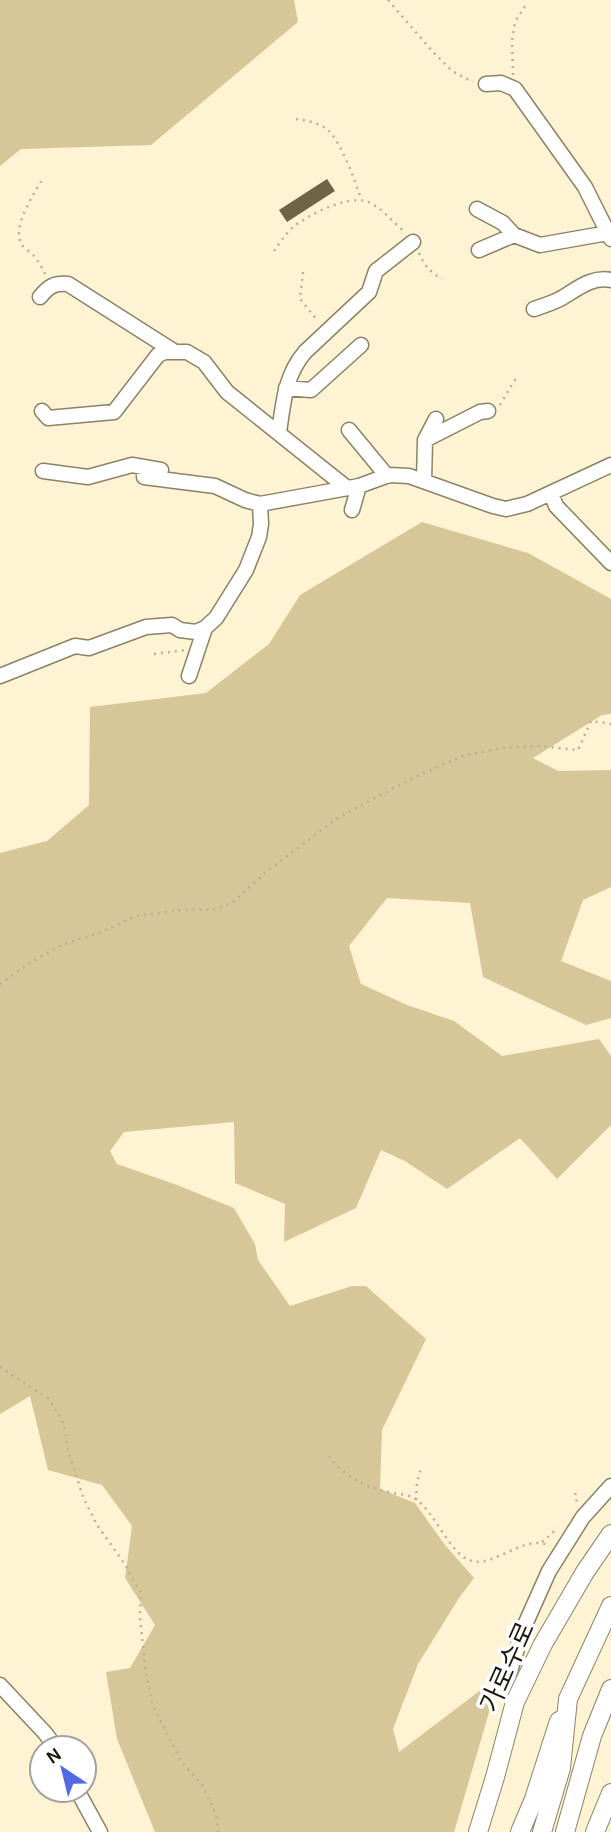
<svg xmlns="http://www.w3.org/2000/svg" width="611" height="1832" font-family="Karla,'Noto Sans KR',sans-serif">
	<style>
		.green { fill: #d7c697 }
		.building { fill: #6e6447 }
		.lines { fill: none; stroke-linecap: round; stroke-linejoin: round }
		.minor-casing { stroke: #8c8265; stroke-width: 17 }
		.major-casing { stroke: #8c8265; stroke-width: 20 }
		.path { stroke: #b9b096; stroke-width: 2.5; stroke-dasharray: 2 5; stroke-linecap: butt }
		.minor { stroke: #fff; stroke-width: 14 }
		.major { stroke: #fff; stroke-width: 18 }
		.labels { text-anchor: middle; stroke-width: 7; stroke-linejoin: round; paint-order: stroke }
		.street-label { font-size: 26px; fill: #1b170b; stroke: #fff }
	</style>
	<rect width="100%" height="100%" fill="#fef3d2"/>
	<path class="green" d="M0 0H294L298 22 151 145 21 149 0 166Z
		M422 522 528 553 611 599V714L602 715 533 758 558 771 611 770V887L583 900 561 961 611 981V1018L586 1025 483 977 470 903 387 898 349 946 361 984 407 1005 454 1021 502 1056 599 1039 611 1056V1125L557 1179 520 1138 447 1189 405 1161 381 1150 356 1208 284 1242 285 1204 235 1183 234 1122 124 1132 110 1151 117 1164 177 1185 234 1208 255 1244 258 1260 290 1306 352 1286H366L426 1339 382 1430 380 1489 415 1503 445 1545 474 1578 459 1598 418 1664 393 1729 399 1752 482 1689 495 1692 454 1832H155L117 1739 106 1672 130 1668 155 1625 125 1578 132 1526 102 1485 48 1470 30 1396 0 1414V853L47 841 89 805 90 707 206 693 269 644 300 595Z"/>
	<path class="building" d="M327 179 335 191 287 222 279 210Z"/>
	<g class="lines">
		<g class="minor-casing">
			<path id="minor" d="M486 84 501 83 515 89 585 187 611 239
				M477 209 503 223 514 235
				M479 250 514 235 540 245 608 233
				M40 297C49 286 54 283 68 284L175 352
				M534 309C543 306 552 303 560 299 576 290 591 276 611 280
				M286 388 311 390 361 345
				M42 411 48 418 114 412 158 355 165 352H187L204 362 227 392 347 488
				M349 430 387 476
				M279 433C283 404 285 375 305 352L369 292 376 271 413 242
				M425 440 480 412 488 411
				M43 471 88 477 132 465 161 470
				M144 477 215 486 245 500 260 504 359 486 389 475 409 476 493 506 506 509 527 504 611 465
				M424 481 425 440 436 419
				M551 493 556 506 611 563
				M352 510 359 486
				M0 676 75 646 89 648 146 627 172 625 180 630 196 632 205 628 216 618 246 570 259 537 261 524 260 504
				M189 676 205 628
				M510 1671 524 1627 549 1571 583 1517 611 1486
				M0 1685 45 1733 56 1748
				M77 1790 100 1832"/>
		</g>
		<g class="major-casing">
			<path id="major" d="M478 1832 495 1777 515 1702 543 1644 585 1572 611 1534
				M520 1832 534 1799 559 1721
				M542 1832 561 1768 568 1699 611 1606
				M565 1832 592 1736 611 1689
				M595 1832 611 1793"/>
		</g>
		<path class="path" d="M388 0 433 52 452 71 473 82
			M513 75 512 41 515 22 525 6
			M296 119C306 120 319 123 328 130 340 140 357 184 361 200
			M41 181C33 196 11 228 22 245 25 249 31 252 34 256 39 262 43 269 46 276
			M274 251C279 244 284 236 291 229 305 216 345 196 365 201 380 205 392 222 404 231
			M419 253C424 265 430 272 442 279
			M303 272 300 299 318 321
			M500 405 514 381 519 376
			M154 654 185 650
			M0 984 28 964 61 945 99 933 136 916 189 909 212 910 232 903 266 872 339 817 417 776 462 756 503 748 538 746 578 750 591 721 611 724
			M0 1367 49 1399 64 1424 68 1450 83 1497 97 1525 124 1563 141 1593 140 1617 145 1666 152 1704 181 1761 203 1786 216 1815 218 1832
			M329 1456C344 1476 363 1486 388 1492 396 1494 407 1494 414 1498 436 1512 450 1556 472 1561 496 1567 524 1533 550 1546
			M575 1493 577 1498 576 1503
			M416 1500 417 1482 422 1466
			M542 1542 558 1528"/>
		<use href="#minor" class="minor"/>
		<use href="#major" class="major"/>
	</g>
	<g class="labels">
		<g class="street-label">
			<text transform="translate(507 1667) rotate(-66)" y="9">가로수로</text>
		</g>
	</g>
	<g transform="translate(63 1769) rotate(325)"><circle r="33" fill="#ffffff" stroke="#a4a29d" stroke-width="2"/>
	<path d="M0-5L12 26L0 18L-12 26Z" fill="#536be1"/>
	<text y="-10" font-size="19" font-weight="bold" text-anchor="middle" fill="#1b170b">N</text>
	</g>
</svg>
